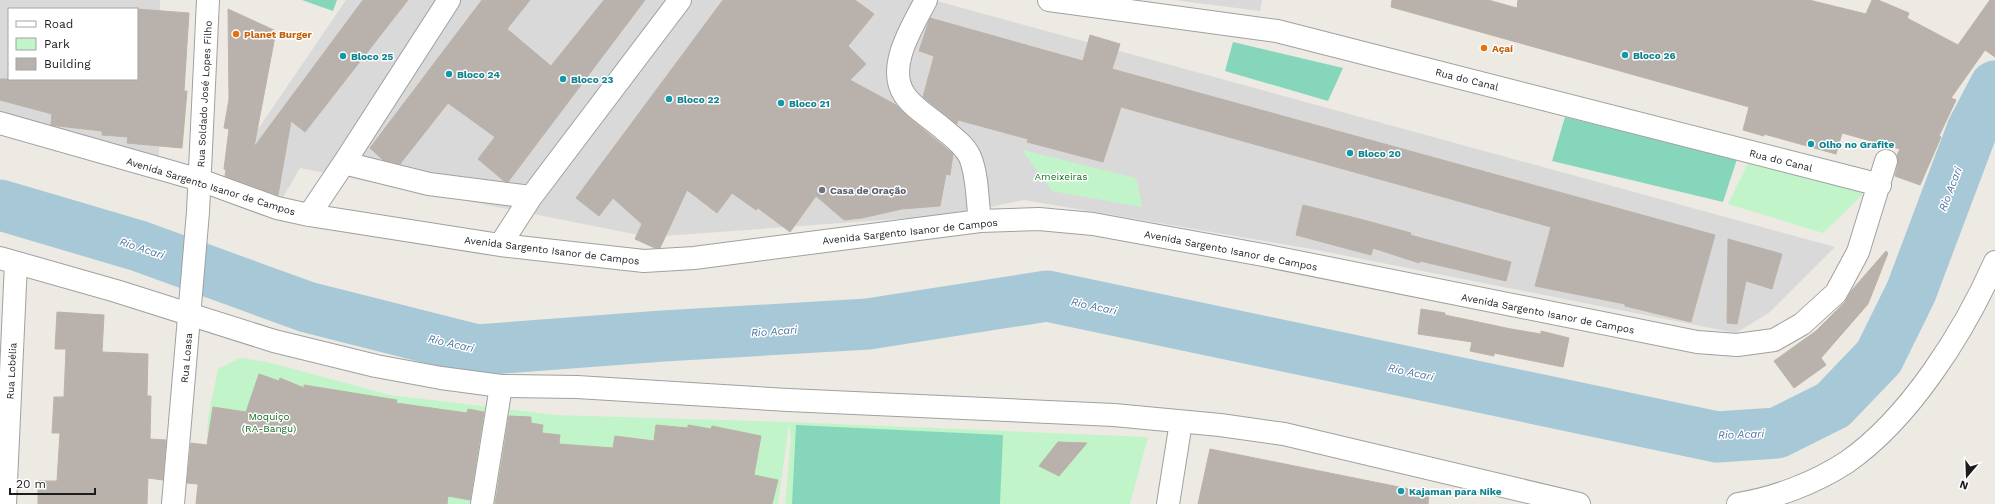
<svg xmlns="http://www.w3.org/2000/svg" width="1995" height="504" font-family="'Work Sans',sans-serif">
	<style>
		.residential { fill: #dad9d9; fill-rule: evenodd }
		.park { fill: #c2f4c9 }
		.pitch { fill: #86d6bc }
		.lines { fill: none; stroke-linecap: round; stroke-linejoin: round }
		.river { stroke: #a6c8d7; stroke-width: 51 }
		.building { fill: #b9b2ac; stroke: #bdb2a6 }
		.minor-casing { stroke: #a0a0a0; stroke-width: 24 }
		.tertiary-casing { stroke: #a0a0a0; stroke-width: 24 }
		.minor { stroke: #fff; stroke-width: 22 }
		.tertiary { stroke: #fff; stroke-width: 22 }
		.food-dot { fill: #e8710a; stroke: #fff; stroke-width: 1.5 }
		.culture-dot { fill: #0f9aa8; stroke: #fff; stroke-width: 1.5 }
		.worship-dot { fill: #6b7280; stroke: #fff; stroke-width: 1.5 }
		.labels { text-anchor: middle; stroke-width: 3; stroke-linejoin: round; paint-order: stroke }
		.food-label { font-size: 10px; font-weight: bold; fill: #c56008; stroke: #fff; text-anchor: start }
		.culture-label { font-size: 10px; font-weight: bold; fill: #0d838f; stroke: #fff; text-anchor: start }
		.street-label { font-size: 10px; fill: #1c1c1c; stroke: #fff }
		.park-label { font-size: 10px; fill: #147022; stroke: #fff }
		.worship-label { font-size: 10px; font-weight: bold; fill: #5b616d; stroke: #fff; text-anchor: start }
		.water-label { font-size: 11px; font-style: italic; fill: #5174a3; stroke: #fff }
	</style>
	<rect width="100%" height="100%" fill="#eceae2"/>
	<path class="residential" d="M0 0H160L159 157 0 114ZM9 9H137V79H9Z
		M346 0H933L1835 247 1770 312 1736 333 1317 250 1024 200 952 215 649 237 300 168 277 208 235 163Z
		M1174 0H1262L1260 11Z"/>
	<path class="park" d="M1022 150 1136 178 1142 207 1052 191Z
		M1749 161 1861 187 1862 195 1823 233 1728 204Z
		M240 358 267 362 390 395 555 415 789 422 1148 437 1130 504H785L791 438 789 424 778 504H371L206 466 208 418 218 369Z"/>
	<path class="pitch" d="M302 0H337L333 11Z
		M1233 42 1343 68 1328 101 1225 71Z
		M1565 117 1737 159 1723 202 1552 161Z
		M796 425 1003 435 1000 504H792Z"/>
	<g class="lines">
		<path class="river" d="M0 205 139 246 307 307 477 350 663 336 868 324 1047 296 1717 437 1777 433 1833 405 1879 357 1911 292 1972 130 1995 86"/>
	</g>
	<path class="building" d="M363 0H408L305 132 291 121 278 195 225 176 226 170 224 169 229 129 224 128 229 99 228 9 276 31 254 147Z
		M482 0H530L507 29 551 66 604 0H645L508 182 504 181 478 159 495 137 448 103 400 164 383 160 370 148Z
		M723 0H855L874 14 848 46 866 64 850 80 896 105 908 117 953 154 950 175 946 174 940 206 902 209 862 218 844 220 816 196 790 232 758 208 756 210 732 193 717 213 687 190 660 248H655L635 239 642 224 613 198 599 216 576 198Z
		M1392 0H1488L1517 8 1518 0H1809L1866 14 1872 0H1878L1909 13 1907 18 1958 45 1990 0H1995V57L1985 50 1951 98 1956 100 1939 136 1941 137 1920 185 1895 176 1898 164 1897 155 1900 149 1842 133 1836 154 1764 134V136L1743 130 1749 107 1391 7Z
		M137 9 189 13 184 91H187L182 148 127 143 128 137 102 135V131L58 126 51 125 52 114 0 100V79H137Z
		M930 18 1083 61 1090 35 1120 44 1112 69 1715 235 1691 322 1625 306V304L1535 286 1551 227 1121 107 1103 162 1027 142 1028 139 958 120 957 124 923 97 934 56 919 51Z
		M1303 205 1360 219 1411 233 1410 235 1511 262 1506 281 1420 261 1419 263 1373 248 1371 255 1296 235Z
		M1728 239 1782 254 1772 289 1746 281 1737 324 1727 323Z
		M1886 251 1888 253 1868 304 1821 358 1826 365 1794 388 1774 361 1816 331 1845 302 1852 290Z
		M1421 309 1445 313V315L1511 329 1541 334V331L1569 338 1563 367 1494 353V356L1470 351 1472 342 1418 334Z
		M57 312 104 315 102 352 148 354 147 396H151L150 439 166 440 163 480 148 478 147 504H38V481H57L60 433H52L54 397H64L66 349H55Z
		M259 374 279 381 280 378 304 388V385L397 400 396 403 467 413 468 409 484 412 470 500 448 496 447 504H196L198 484 187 483 191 443 207 445 213 407 246 412Z
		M509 416 531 417V423L543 425 542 433 560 435 559 444 613 448 615 436 654 441 656 425 688 428V425L711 429 712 426 761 436 754 475 778 480 772 504H495Z
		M1058 442 1087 443 1059 476 1039 466Z
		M1210 449 1429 493 1428 504H1198Z"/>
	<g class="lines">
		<g class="minor-casing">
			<path id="minor" d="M926 0C913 26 886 66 904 94 912 107 929 117 941 127 951 136 964 144 970 157 978 176 977 201 980 221
				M1049 0 1277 31 1880 185
				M0 123 200 180 277 208 309 215 500 245 644 261 694 258 980 221 1039 219 1093 224 1263 255 1697 342 1737 345 1774 340 1802 324 1836 293 1858 252 1886 161
				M344 163 449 0
				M309 215 344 163 429 184 531 197
				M500 245 531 197 680 0
				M5 504 16 263
				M173 504 198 212 208 0
				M482 504 501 386
				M1168 504 1181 422"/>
		</g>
		<g class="tertiary-casing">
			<path id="tertiary" d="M0 258 116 291 274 341 376 366 441 378 501 386 577 387 788 400 1114 415 1220 425 1284 434 1579 504
				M1738 504C1775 498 1815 483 1847 462 1910 418 1964 332 1995 262"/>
		</g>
		<use href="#minor" class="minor"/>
		<use href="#tertiary" class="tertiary"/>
	</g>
	<g class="food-dot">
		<circle cx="236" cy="34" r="4"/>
		<circle cx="1484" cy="48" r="4"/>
	</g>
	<g class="culture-dot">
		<circle cx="1625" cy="55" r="4"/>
		<circle cx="343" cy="56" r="4"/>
		<circle cx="449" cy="74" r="4"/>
		<circle cx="563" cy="79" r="4"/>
		<circle cx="669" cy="99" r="4"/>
		<circle cx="781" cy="103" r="4"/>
		<circle cx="1811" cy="144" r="4"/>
		<circle cx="1350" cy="153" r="4"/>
		<circle cx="1401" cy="491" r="4"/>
	</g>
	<circle class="worship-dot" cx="822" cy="190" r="4"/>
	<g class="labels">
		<g class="food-label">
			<text x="244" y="38">Planet Burger</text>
			<text x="1492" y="52">Açaí</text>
		</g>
		<g class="culture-label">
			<text x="1633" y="59">Bloco 26</text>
			<text x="351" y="60">Bloco 25</text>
			<text x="457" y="78">Bloco 24</text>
			<text x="571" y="83">Bloco 23</text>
			<text x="677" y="103">Bloco 22</text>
			<text x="789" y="107">Bloco 21</text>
			<text x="1819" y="148">Olho no Grafite</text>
			<text x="1358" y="157">Bloco 20</text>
			<text x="1409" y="495">Kajaman para Nike</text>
		</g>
		<g class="street-label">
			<text transform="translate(1467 79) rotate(14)" y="4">Rua do Canal</text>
			<text transform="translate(204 94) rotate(-87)" y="4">Rua Soldado José Lopes Filho</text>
			<text transform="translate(1781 160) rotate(14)" y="4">Rua do Canal</text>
			<text transform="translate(211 186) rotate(17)" y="4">Avenida Sargento Isanor de Campos</text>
			<text transform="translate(910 231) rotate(-6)" y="4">Avenida Sargento Isanor de Campos</text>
			<text transform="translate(552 250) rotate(7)" y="4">Avenida Sargento Isanor de Campos</text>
			<text transform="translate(1231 250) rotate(11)" y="4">Avenida Sargento Isanor de Campos</text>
			<text transform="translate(1548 313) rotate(11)" y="4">Avenida Sargento Isanor de Campos</text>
			<text transform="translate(186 358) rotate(-85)" y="4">Rua Loasa</text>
			<text transform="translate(11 371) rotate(-87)" y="4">Rua Lobélia</text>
		</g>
		<g class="park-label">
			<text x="1061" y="180">Ameixeiras</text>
			<text x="269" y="420">Moquiço<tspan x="269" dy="12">(RA-Bangu)</tspan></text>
		</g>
		<g class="worship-label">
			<text x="830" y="194">Casa de Oração</text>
		</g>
		<g class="water-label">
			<text transform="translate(1950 189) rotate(-69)" y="4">Rio Acari</text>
			<text transform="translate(142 248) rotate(18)" y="4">Rio Acari</text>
			<text transform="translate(1094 306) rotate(12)" y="4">Rio Acari</text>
			<text transform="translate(774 331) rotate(-4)" y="4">Rio Acari</text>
			<text transform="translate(451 343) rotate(13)" y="4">Rio Acari</text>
			<text transform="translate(1411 372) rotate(12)" y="4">Rio Acari</text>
			<text transform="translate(1741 434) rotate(-2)" y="4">Rio Acari</text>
		</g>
	</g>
	<rect x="8" y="8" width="130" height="72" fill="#ffffff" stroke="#a4a4a4"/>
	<rect x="16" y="21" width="20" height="6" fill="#ffffff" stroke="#a4a4a4"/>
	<text x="44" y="28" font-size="12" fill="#1c1c1c">Road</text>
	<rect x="16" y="38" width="20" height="12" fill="#c2f4c9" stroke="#a4a4a4"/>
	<text x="44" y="48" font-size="12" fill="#1c1c1c">Park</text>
	<rect x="16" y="58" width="20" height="12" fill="#b9b2ac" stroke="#a4a4a4"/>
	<text x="44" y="68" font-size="12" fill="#1c1c1c">Building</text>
	<g transform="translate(1967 476) rotate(199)" stroke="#ffffff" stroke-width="3" paint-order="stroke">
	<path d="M0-3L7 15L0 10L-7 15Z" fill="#1c1c1c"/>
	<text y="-6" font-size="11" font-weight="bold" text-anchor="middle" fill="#1c1c1c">N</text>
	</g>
	<path d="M10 488v6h85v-6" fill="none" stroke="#1c1c1c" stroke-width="2"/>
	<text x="16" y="488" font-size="12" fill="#1c1c1c" stroke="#ffffff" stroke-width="3" paint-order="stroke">20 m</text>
</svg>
